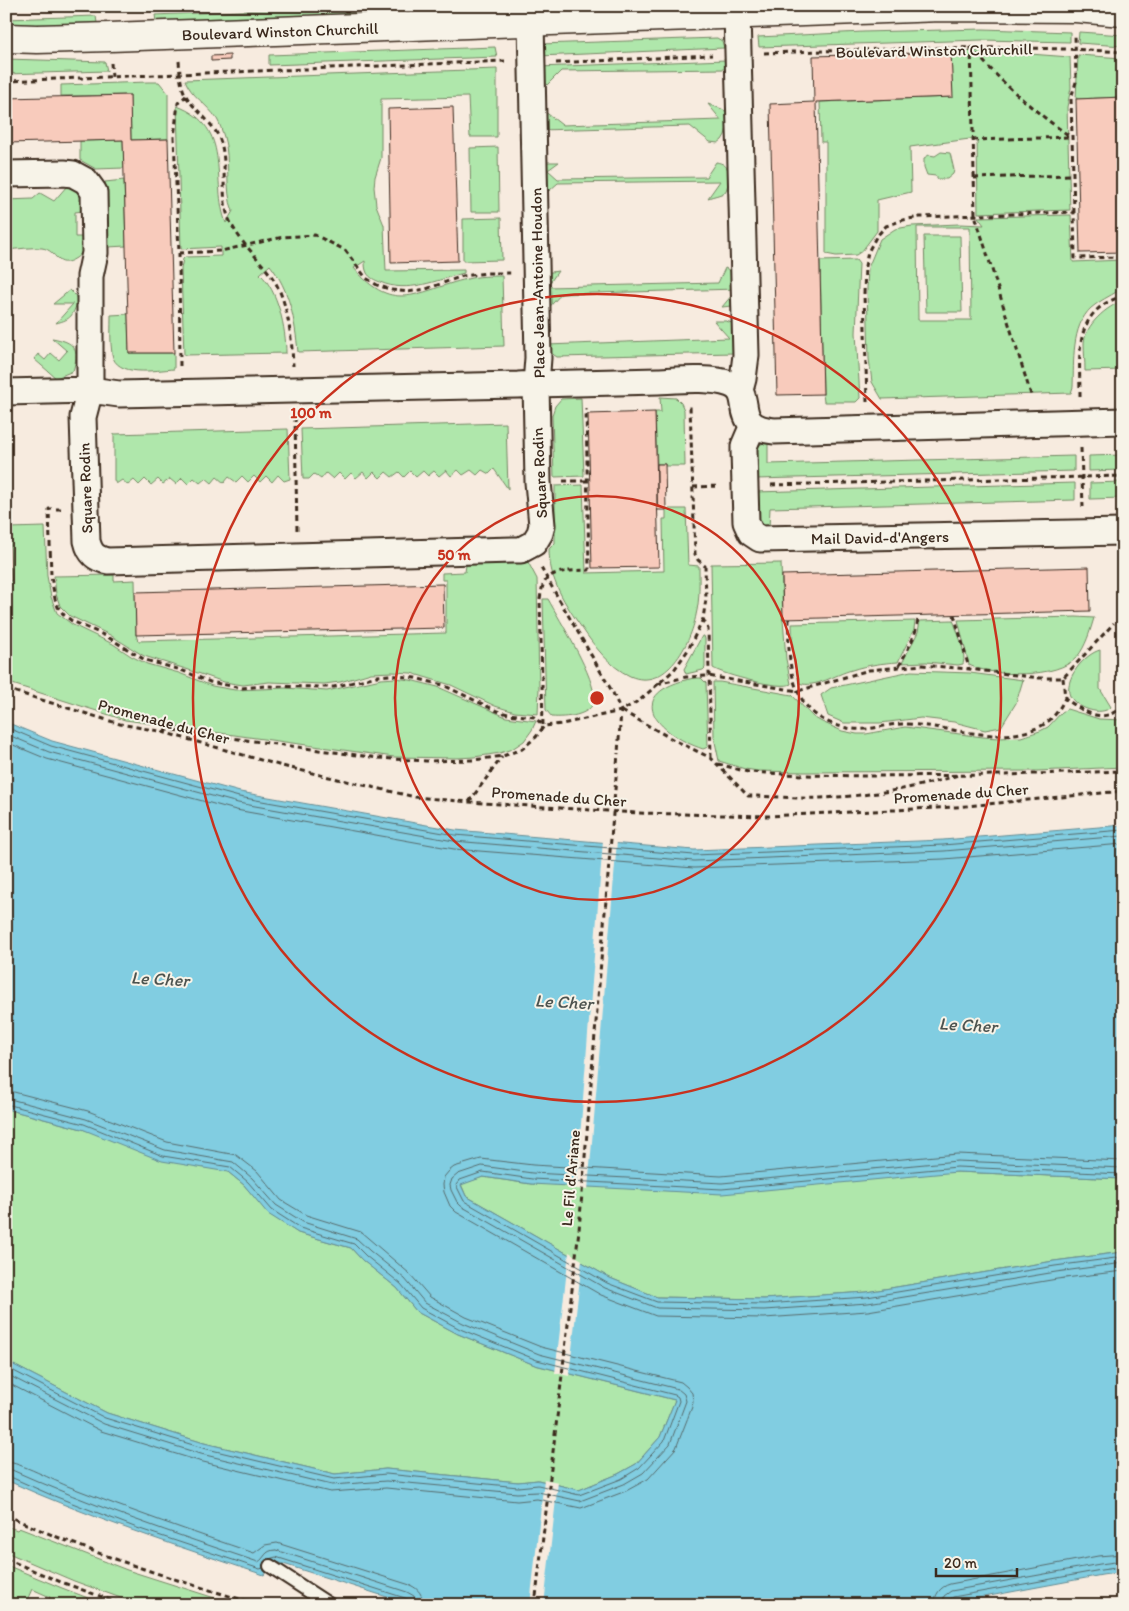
<svg xmlns="http://www.w3.org/2000/svg" width="1129" height="1611" font-family="Itim,sans-serif">
	<style>
		.green { fill: #afe7ab; stroke: #758864; fill-rule: evenodd }
		.water { fill: #81cde1; stroke: #658c93 }
		.pier { fill: #f7ebdf }
		.lines { fill: none; stroke-linecap: round; stroke-linejoin: round }
		.shore { stroke: #576b6c; stroke-width: 1 }
		.building { fill: #f8cbbc; stroke: #3b2a1e }
		.lane-casing { stroke: #3b2a1e; stroke-width: 16 }
		.street-casing { stroke: #3b2a1e; stroke-width: 29 }
		.primary-casing { stroke: #3b2a1e; stroke-width: 31 }
		.path { stroke: #3b2a1e; stroke-width: 3; stroke-dasharray: 5 4; stroke-linecap: butt }
		.lane { stroke: #f7f3e8; stroke-width: 12 }
		.street { stroke: #f7f3e8; stroke-width: 25 }
		.primary { stroke: #f7f3e8; stroke-width: 28 }
		.path-bridge { stroke: #3b2a1e; stroke-width: 3; stroke-dasharray: 5 4; stroke-linecap: butt }
		.ring { fill: none; stroke: #c8321e; stroke-width: 2.5 }
		.labels { text-anchor: middle; stroke-width: 4; stroke-linejoin: round; paint-order: stroke }
		.street-label { font-size: 16px; fill: #3b2a1e; stroke: #f7f3e8 }
		.water-label { font-size: 18px; font-style: italic; fill: #4c534f; stroke: #f7f3e8 }
		.centre { fill: #c8321e; stroke: #f7f3e8; stroke-width: 2.5 }
		.ring-label { font-size: 15px; text-anchor: middle; font-weight: bold; fill: #c8321e; stroke: #f7f3e8; stroke-width: 4; stroke-linejoin: round; paint-order: stroke }
	</style>
	<rect width="100%" height="100%" fill="#f7ebdf"/>
	<filter id="ink" filterUnits="userSpaceOnUse"><feTurbulence type="fractalNoise" baseFrequency=".02" numOctaves="2"/><feDisplacementMap in="SourceGraphic" scale="10" xChannelSelector="R" yChannelSelector="G"/><feConvolveMatrix kernelMatrix="1 2 1 2 8 2 1 2 1" color-interpolation-filters="sRGB"/></filter>
	<g filter="url(#ink)">
		<path class="green" d="M347 6H588L156 21 155 15Z
			M96 16 97 23 55 25 6 24V19Z
			M983 29 1070 32V42L982 40 759 47 758 37 863 32Z
			M1079 32 1123 35V46L1078 43Z
			M717 38 722 41 724 48 539 56 540 44Z
			M495 47 497 57 269 65V55Z
			M989 51 1070 57 1071 88 1067 107 1070 210 978 213 977 138 910 147 911 192 877 200V231L862 251 856 255 836 256 826 254V142H821L820 102 952 97 951 52Z
			M1078 55 1123 58V97L1076 99Z
			M6 59 105 62 107 71 6 74Z
			M726 60V69L561 71 541 91 538 67Z
			M497 69V137H470L468 97 381 99V158L375 177 374 187 376 205 384 225 386 271 464 270V273C436 280 408 294 380 282 375 280 370 278 367 273 365 269 365 265 365 261L354 268C394 316 419 290 467 279 478 276 490 276 502 276L504 346 298 352C295 321 290 290 270 265L260 274C278 290 286 329 286 353L184 355 181 269 183 259 185 257 221 256V247L181 249 177 106C234 127 210 181 226 223L233 211C224 190 231 160 224 137 222 131 220 124 217 119 207 104 191 96 185 80Z
			M148 82H159L168 93V139L131 140 130 95 61 96V85Z
			M708 104 722 109 728 113 729 120 725 135 722 140 718 143 710 142 690 126 539 130V107L562 125 721 120Z
			M123 140 124 168 96 169 80 160V141Z
			M498 147 499 212H471L470 148Z
			M941 152 950 153 954 170 953 174 947 179H938L936 176 927 175 924 167V158L929 155 935 156Z
			M547 162H559L548 170 558 179 706 177 716 162C729 164 730 172 728 184 727 187 727 189 725 192 721 195 713 196 708 198L720 181 558 183 541 198 542 164Z
			M124 180 126 246 108 247 105 182Z
			M67 186C81 186 82 200 83 211L75 212V237H83C83 246 84 253 76 258 56 271 58 250 42 248 31 247 18 249 6 250V200L33 199 40 193 54 201Z
			M1071 215 1073 262 1123 260V290L1118 291C1110 296 1099 301 1091 308 1071 327 1074 361 1073 387L1071 393 882 399 872 382 869 359 867 288 868 268 880 239 895 229 912 226 959 224 984 225 978 217ZM917 227H970L971 320H918Z
			M501 218 502 260 463 261V219Z
			M924 236H960L962 312H926Z
			M856 260 859 264 856 333 860 398 856 402H824L823 394 820 261Z
			M725 268C743 276 744 285 738 302L732 306 722 307 737 289 561 294 546 311 543 278 545 273 558 271 547 287 718 283Z
			M70 290 75 295 78 301C72 316 72 319 56 323L73 304H53Z
			M1123 301V370L1085 371C1085 361 1084 352 1084 343 1085 325 1107 306 1123 301Z
			M128 314 129 353H174V369C156 370 116 378 112 354 110 341 111 328 111 315Z
			M714 321H726L732 323 735 329 734 353 557 357 551 353 547 345 729 338Z
			M52 338C75 342 80 349 73 371L56 378 34 359 38 354 45 360 51 353 59 360 67 351Z
			M660 397 676 398 681 403 684 410 685 466H665V464H657L655 412H661Z
			M581 398 584 476 554 477 552 415 555 406 561 399Z
			M506 423 508 489 494 469 489 474 482 470 477 475 471 470 463 475 458 470 451 476 446 470 439 476 434 471 428 476 423 471 416 477 410 471 404 477 399 472 392 477 386 472 380 478 374 472 368 478 363 472 356 478 351 473 345 479 339 473 333 479 326 473 321 479 314 474 309 479H303L301 429Z
			M288 429 290 479 284 481 278 475 272 482 266 476 260 482 254 476 248 482 242 476 236 482 229 477 224 483 217 477 212 483 206 478 200 483 194 478 188 484 182 478 176 484 170 479 163 484 158 479 151 485 145 479 139 485 134 480 128 485 122 480 116 484 114 480V434Z
			M768 442V464L1074 456V471L755 479 756 449 761 444Z
			M1123 455V470L1089 471V456Z
			M1123 482V498L1090 499V483Z
			M1075 483V500L770 508 769 528 764 527 759 523 755 492Z
			M583 485 586 573 664 571 663 519H666V509H686L688 565 699 566C699 582 700 599 696 615 691 643 666 692 630 676 610 667 594 646 582 628 565 604 549 580 549 549L555 543V486Z
			M45 527 47 576 51 597 57 613 73 625 113 644 131 656 147 664 179 673 212 686 235 690 285 688 327 691 381 679 396 678 410 680 438 687 506 717 536 721 532 730 524 741 512 749 500 753 474 757 458 758 394 757 125 720 6 682V581H11L9 528Z
			M528 562 537 579 539 688 538 714 515 712 495 706 451 685 411 673 392 672 371 673 340 682 324 684 269 682 243 685 224 682 186 669 144 656 110 635 70 616 60 606 56 594 54 576 114 575V581L135 580 136 635 138 641 446 633V580H442V573L465 572 466 565Z
			M781 563 783 619 786 659 791 684C781 690 724 675 713 668L711 564Z
			M543 599H548C559 619 597 680 594 700 592 716 564 718 552 717L546 710Z
			M1076 617 1094 618C1090 631 1086 646 1077 657 1057 679 994 677 969 665L958 620Z
			M953 620C957 631 967 653 963 664L958 665 926 662 902 663 918 632 920 621Z
			M915 621 914 629 898 662C883 663 867 665 852 670 836 674 815 689 799 683L793 658 792 624Z
			M702 636H704L705 639V668L703 670 686 674 684 669Z
			M1100 650V689L1111 707C1101 717 1076 708 1070 696 1063 679 1085 654 1100 650Z
			M911 671 970 673 1023 680 1016 703 1001 727 985 730 954 722 921 718 880 723H844L828 716 821 695 831 688Z
			M694 678H701L706 683 708 747 703 749C655 733 622 693 694 678Z
			M713 682H720L792 695 813 717 822 722 842 731 857 734H866L905 727 983 737 999 738 1021 737 1040 731 1048 727 1062 712 1067 709 1099 719 1123 720V767L1037 771 804 772 758 771 745 769 719 761 714 737Z
			M6 1109 82 1129 228 1172 244 1185 269 1214 298 1233 351 1248 362 1260 397 1288 417 1312 458 1334 535 1365 675 1400 660 1437 636 1464 618 1474 579 1490 538 1480 518 1482 386 1469 335 1474 204 1443 107 1413 6 1361Z
			M957 1172 1123 1179V1252L1054 1261 866 1292 764 1299 657 1297 610 1278 466 1196 461 1184 483 1177 531 1184Z
			M6 1522 10 1523 9 1527 17 1530 19 1528 127 1570 221 1600 220 1603 225 1605H140L74 1581 6 1552Z
			M6 1565 62 1588 106 1605H47L50 1597 32 1589 25 1605H6Z"/>
		<path class="water" d="M6 722 52 741 240 792 455 830 694 850 943 840 1123 825V1179L957 1172 722 1194 531 1184 483 1177 461 1185 466 1196 610 1278 657 1297 764 1299 866 1292 1054 1261 1123 1252V1572L1102 1575 941 1605H412L274 1561 264 1575C177 1546 90 1518 6 1480V1361L107 1413 204 1443 335 1474 386 1469 518 1482 538 1480 579 1490 618 1474 636 1464 660 1437 675 1400 535 1365 458 1334 417 1312 397 1288 362 1260 351 1248 298 1233 268 1214 244 1185 228 1172 162 1161 82 1129 6 1109Z"/>
		<path class="pier" d="M603 840 617 841 588 1190 576 1189Z
			M569 1252 582 1260 569 1376 555 1373Z
			M544 1479 558 1482 544 1605H530Z"/>
		<g class="lines">
			<path class="shore" d="M6 727 51 746 239 797 455 835 694 855 943 845 1123 830
				M6 734 49 752 238 803 454 841 694 861 944 851 1123 836
				M6 742 47 759 236 810 454 849 694 868 944 859 1123 844
				M6 1090 88 1111 167 1142 236 1155 257 1171 281 1200 306 1215 361 1232 410 1274 430 1297 466 1317 541 1347 681 1382 687 1387 692 1393 693 1401 692 1407 676 1448 648 1479 626 1491 581 1508 537 1499 517 1501 386 1488 330 1492 199 1461 101 1431 6 1382
				M6 1098 86 1119 165 1150 233 1162 252 1178 276 1205 303 1222 357 1239 370 1251 405 1279 425 1303 463 1323 539 1354 678 1389 684 1394 686 1401 670 1444 643 1473 624 1484 580 1501 538 1492 517 1493 386 1481 332 1485 201 1454 104 1424 6 1374
				M6 1104 84 1124 163 1156 230 1167 248 1182 272 1210 300 1228 354 1244 366 1256 401 1284 421 1308 460 1329 537 1360 675 1395 678 1397 679 1401 664 1441 639 1468 621 1479 579 1495 538 1485 518 1487 386 1474 334 1479 203 1448 105 1418 6 1367
				M1123 1161 957 1154 721 1176 533 1165 481 1159 454 1167 449 1171 444 1177 443 1185 444 1192 450 1206 456 1212 601 1295 656 1316 764 1318 868 1311 1057 1279 1123 1271
				M1123 1168 957 1161 722 1183 532 1173 482 1166 458 1174 452 1179 450 1185 451 1190 457 1202 461 1206 605 1288 657 1308 764 1310 868 1303 1056 1272 1123 1263
				M1123 1174 957 1167 722 1189 532 1179 483 1172 460 1180 456 1185 464 1201 607 1283 657 1302 764 1304 867 1297 1055 1266 1123 1257
				M6 1462C20 1462 54 1481 70 1487 131 1511 192 1532 254 1553L265 1545 277 1543 410 1585C419 1589 423 1595 423 1605
				M6 1469 12 1470C92 1506 175 1534 258 1562 265 1559 264 1550 276 1550L407 1592 414 1596 416 1605
				M6 1475 49 1494 137 1528 260 1569 263 1568
				M269 1559 276 1557 405 1598 409 1600 410 1605
				M934 1605C935 1594 940 1587 950 1584L1098 1556 1123 1554
				M942 1605 944 1596 951 1591 1100 1564 1123 1561
				M948 1605 949 1600 953 1597 1101 1570 1123 1567"/>
		</g>
		<path class="building" d="M951 52 953 97 816 102 823 394 777 395 770 104 814 102 813 56Z
			M230 55V60L211 61V56Z
			M130 95 131 140 168 139 174 353H129L123 140 6 143V98Z
			M1123 97V252L1080 253 1076 99Z
			M453 107 458 261 391 263 388 109Z
			M655 412 659 567 592 568 588 414Z
			M6 429 11 581H6Z
			M657 464H665L666 510H657Z
			M1089 567 1090 611 783 619 782 575Z
			M443 584 444 628 136 635 135 592Z"/>
		<g class="lines">
			<g class="lane-casing">
				<path id="lane" d="M270 1566 330 1605"/>
			</g>
			<g class="street-casing">
				<path id="street" d="M737 14 746 355 743 379 740 390
					M531 21 538 358 536 384 538 482 542 525 540 533 534 543 521 550H513L108 561C96 559 90 554 87 541L83 417 90 390 119 394 518 385 536 384C577 383 618 382 658 381 680 380 710 377 730 384 757 394 728 427 774 431L1123 421
					M6 174 64 173 73 174 86 181 94 192 95 253 90 276V390L6 392
					M753 425 744 446V451L746 522 751 533 760 539 1123 532"/>
			</g>
			<g class="primary-casing">
				<path id="primary" d="M6 38 37 39 110 37 941 7 1076 8 1123 12"/>
			</g>
			<path class="path" d="M971 47 975 215 1032 398
				M971 47C1000 82 1035 112 1071 137
				M764 53C883 49 1003 44 1123 52
				M179 61C180 72 180 84 185 94 194 111 213 121 220 140 229 165 219 194 229 219 239 242 258 257 272 277 288 300 292 339 293 366
				M111 63 112 77
				M556 63 712 55
				M6 81 505 61
				M973 140 1071 137
				M974 178 1072 175
				M1074 212 1071 98 1076 82 1075 34
				M179 253 221 251 283 237 315 235 345 250 366 278 377 285 392 290 408 292 426 289 463 276 487 273H511
				M180 366 179 253 174 137 178 103 186 96
				M1080 396C1080 354 1072 311 1123 296
				M867 402 864 294 865 266 868 252 876 237 886 226 903 220 920 217 1074 212 1075 258 1123 257
				M295 417 297 531
				M1081 448 1083 507
				M563 481H587
				M771 485 1123 476
				M693 487 720 486
				M61 509H49L51 576 55 599 58 607 64 615 72 621 106 636 145 660 181 670 210 682 242 688 266 686 321 687H334L377 676 390 675 415 678 443 685 497 711 508 714 534 717 544 726
				M541 568 613 693 621 711 618 753
				M954 615 963 645 969 669
				M703 619 708 629 711 758
				M789 619C788 650 788 689 812 712 824 722 838 727 853 729 870 731 886 724 902 724 944 724 993 745 1034 729 1049 724 1058 713 1065 698
				M899 666C907 650 918 634 918 615
				M1063 678 1065 698C1083 712 1104 726 1123 705
				M657 684 686 677 708 676 798 691 869 670 922 665 969 669 1039 678H1063L1114 623
				M6 689 120 724 159 731 282 766 415 797 469 802 637 813 768 816 956 807 1123 791
				M622 711 674 740 711 758 748 796C772 796 797 799 821 798 868 796 914 789 958 775
				M543 725 540 599C541 593 542 585 546 580 554 569 577 571 589 570L586 408
				M164 730H173L378 758 426 761 474 760 503 756 522 749 536 737 544 726 562 724 621 711 640 700 674 670 688 650 703 619 706 599 705 566 698 560 695 554 690 406
				M718 764 748 772 802 775 868 776 1006 775 1123 771
				M469 802 502 757
				M6 1515C89 1553 174 1580 260 1605
				M6 1559 61 1582 124 1605"/>
			<use href="#lane" class="lane"/>
			<use href="#street" class="street"/>
			<use href="#primary" class="primary"/>
			<path class="path-bridge" d="M535 1605 579 1230 618 753"/>
		</g>
	</g>
	<g class="ring">
		<circle cx="597" cy="698" r="202"/>
		<circle cx="597" cy="698" r="404"/>
	</g>
	<g class="labels">
		<g class="street-label">
			<text transform="translate(280 31) rotate(-2)" y="6">Boulevard Winston Churchill</text>
			<text transform="translate(934 50) rotate(-1)" y="6">Boulevard Winston Churchill</text>
			<text transform="translate(537 283) rotate(-91)" y="6">Place Jean-Antoine Houdon</text>
			<text transform="translate(539 473) rotate(-93)" y="6">Square Rodin</text>
			<text transform="translate(85 488) rotate(-92)" y="6">Square Rodin</text>
			<text transform="translate(880 537) rotate(-1)" y="6">Mail David-d'Angers</text>
			<text transform="translate(164 721) rotate(15)" y="6">Promenade du Cher</text>
			<text transform="translate(961 793) rotate(-4)" y="6">Promenade du Cher</text>
			<text transform="translate(559 796) rotate(4)" y="6">Promenade du Cher</text>
			<text transform="translate(570 1178) rotate(-85)" y="6">Le Fil d'Ariane</text>
		</g>
		<g class="water-label">
			<text transform="translate(160 979) rotate(3)" y="6">Le Cher</text>
			<text transform="translate(564 1002) rotate(3)" y="6">Le Cher</text>
			<text transform="translate(968 1025) rotate(3)" y="6">Le Cher</text>
		</g>
	</g>
	<circle cx="597" cy="698" r="8" class="centre"/>
	<g class="ring-label">
		<text x="311" y="418">100 m</text>
		<text x="454" y="560">50 m</text>
	</g>
	<rect width="1129" height="1611" fill="none" stroke="#f7f3e8" stroke-width="25"/>
	<rect x="12" y="12" width="1104" height="1586" fill="none" stroke="#3b2a1e" stroke-width="2" filter="url(#ink)"/>
	<path d="M936 1568v8h81v-8" fill="none" stroke="#3b2a1e" stroke-width="2.5"/>
	<text x="944" y="1568" font-size="15" fill="#3b2a1e" stroke="#f7f3e8" stroke-width="4" paint-order="stroke">20 m</text>
</svg>
